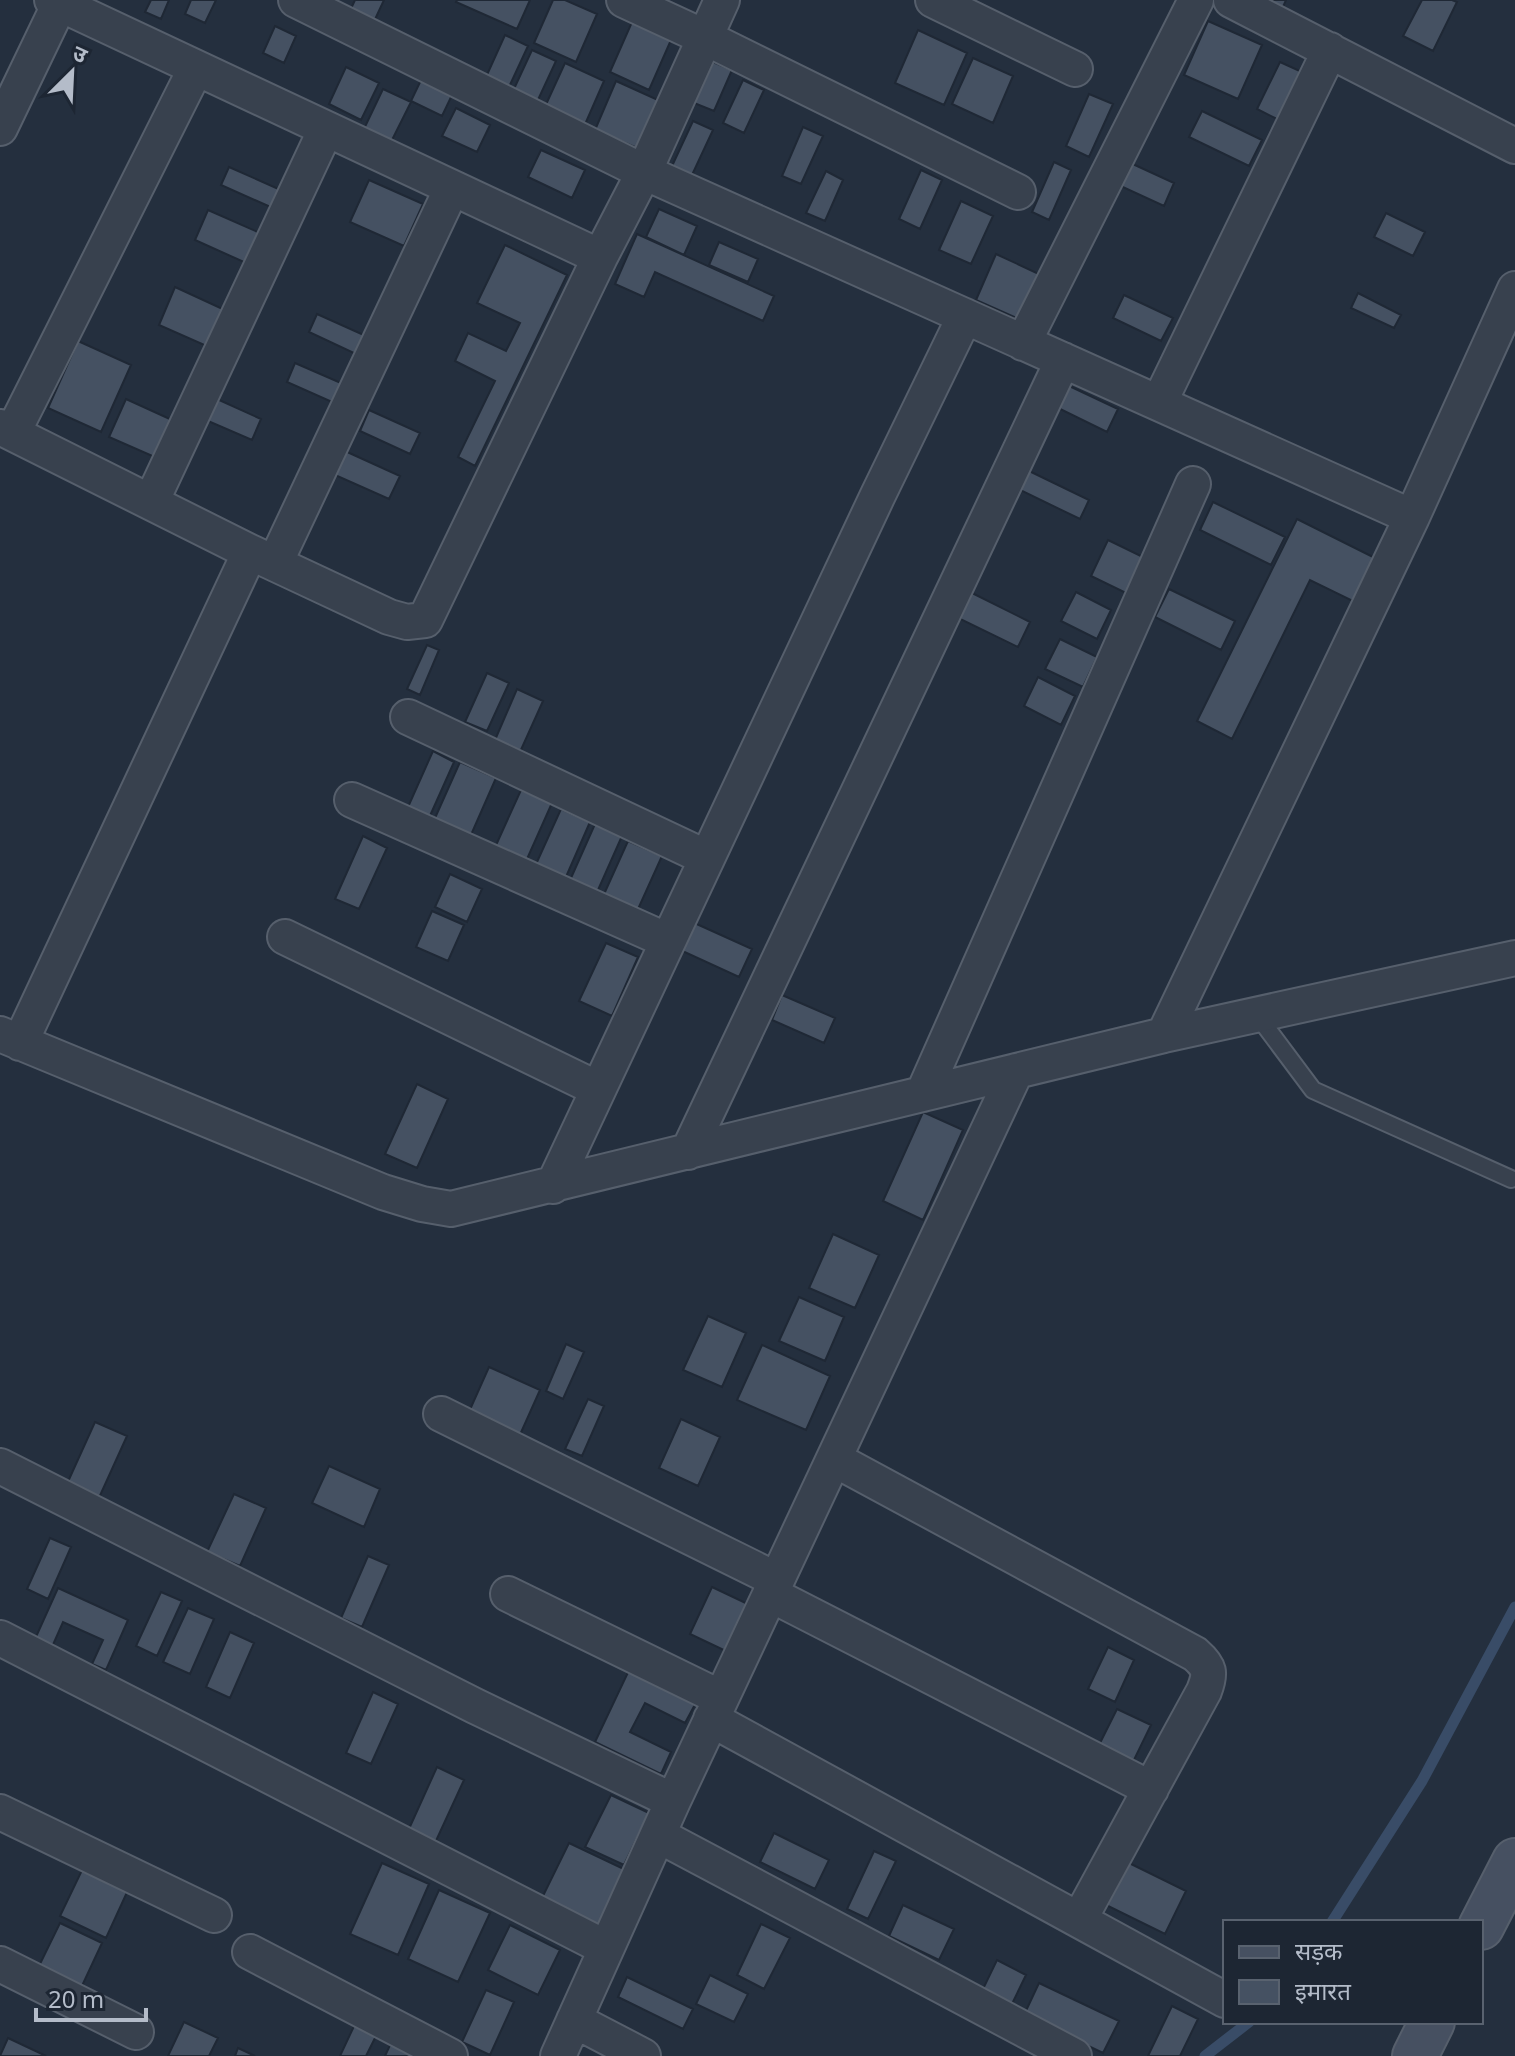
<svg xmlns="http://www.w3.org/2000/svg" width="1515" height="2056" font-family="'Noto Sans','Noto Sans Devanagari',sans-serif">
	<style>
		.lines { fill: none; stroke-linecap: round; stroke-linejoin: round }
		.stream { stroke: #394c67; stroke-width: 11 }
		.building { fill: #455162; stroke: #1f2835; stroke-width: 2 }
		.lane-casing { stroke: #565f6c; stroke-width: 20 }
		.street-casing { stroke: #565f6c; stroke-width: 38 }
		.secondary-casing { stroke: #565f6c; stroke-width: 48 }
		.lane { stroke: #38414e; stroke-width: 16 }
		.street { stroke: #38414e; stroke-width: 34 }
		.secondary { stroke: #465061; stroke-width: 44 }
	</style>
	<rect width="100%" height="100%" fill="#242f3e"/>
	<g class="lines">
		<path class="stream" d="M1332 1922 1422 1781 1515 1607
			M1205 2056 1249 2022"/>
	</g>
	<path class="building" d="M151 0H169L161 19 145 12Z
		M191 0H216L205 23 185 14Z
		M355 0H384L371 28 347 17Z
		M457 0H530L517 29 456 2Z
		M553 0H565L597 14 576 62 534 43Z
		M1266 0H1286L1283 7Z
		M1422 0H1452L1457 2 1433 51 1403 36Z
		M1208 21 1262 45 1238 99 1184 75Z
		M632 22 671 40 649 90 610 72Z
		M275 26 296 36 284 63 263 53Z
		M918 30 967 53 944 105 895 83Z
		M505 35 528 46 509 87 486 77Z
		M532 50 556 61 537 102 513 91Z
		M973 58 1013 76 993 123 952 104Z
		M713 62 732 70 714 111 694 103Z
		M1280 62 1302 72 1279 120 1257 109Z
		M565 63 604 81 583 129 543 111Z
		M346 67 379 83 361 120 329 104Z
		M422 78 453 93 442 116 411 101Z
		M743 80 764 90 744 133 723 123Z
		M616 81 658 100 637 148 595 130Z
		M383 89 411 102 389 146 362 133Z
		M1089 94 1113 104 1089 157 1066 146Z
		M456 108 490 125 477 152 442 136Z
		M1202 111 1262 140 1249 166 1189 137Z
		M693 121 713 130 692 175 672 166Z
		M803 127 823 136 801 184 782 176Z
		M541 150 585 170 572 198 528 177Z
		M1124 160 1174 183 1164 206 1114 183Z
		M1054 162 1071 170 1049 220 1032 212Z
		M229 167 283 191 275 209 221 185Z
		M921 170 942 180 920 229 899 219Z
		M826 171 843 180 825 221 806 213Z
		M369 180 423 204 404 246 350 222Z
		M961 201 993 216 971 264 939 250Z
		M659 209 697 226 684 255 646 237Z
		M208 210 269 237 255 267 195 240Z
		M1386 213 1425 232 1413 256 1374 237Z
		M637 234 774 296 763 321 655 272 644 297 615 284Z
		M719 242 758 259 748 282 709 265Z
		M505 245 567 275 475 466 458 457 495 381 455 361 468 333 506 351 520 323 477 303Z
		M996 254 1041 275 1021 320 976 300Z
		M175 287 227 311 211 348 159 325Z
		M1358 293 1401 315 1394 328 1351 308Z
		M1124 295 1173 318 1161 341 1113 318Z
		M317 314 366 336 358 355 309 332Z
		M78 341 131 365 101 432 48 408Z
		M295 363 341 383 332 402 287 382Z
		M1065 384 1118 409 1107 432 1054 406Z
		M126 399 183 425 166 462 109 437Z
		M217 399 261 419 252 440 208 421Z
		M369 410 420 433 410 454 360 431Z
		M345 451 400 476 389 499 335 475Z
		M1025 469 1089 500 1080 519 1016 488Z
		M1213 502 1285 537 1271 565 1200 530Z
		M1297 519 1387 564 1365 607 1310 580 1232 739 1197 721Z
		M1108 540 1145 558 1128 594 1091 576Z
		M964 589 1030 622 1018 647 952 615Z
		M1169 589 1235 621 1221 650 1155 617Z
		M1076 592 1111 610 1097 639 1061 621Z
		M1060 639 1097 657 1083 687 1045 669Z
		M427 645 439 650 420 695 407 689Z
		M487 673 509 683 487 731 465 722Z
		M1038 677 1075 696 1061 725 1024 706Z
		M517 689 543 701 520 752 495 740Z
		M433 751 454 762 425 827 404 816Z
		M460 762 496 778 467 844 431 827Z
		M521 790 552 803 523 868 492 854Z
		M561 809 590 822 562 886 532 873Z
		M595 824 622 836 594 899 567 887Z
		M363 836 387 848 359 909 335 899Z
		M628 841 662 856 634 918 600 903Z
		M450 874 482 889 467 922 435 907Z
		M432 911 464 925 448 961 416 947Z
		M690 921 752 949 739 977 678 949Z
		M606 943 638 957 612 1016 579 1001Z
		M782 995 835 1018 824 1043 772 1020Z
		M417 1084 448 1099 417 1168 385 1154Z
		M923 1112 963 1130 923 1220 883 1201Z
		M833 1234 879 1255 855 1308 809 1288Z
		M799 1297 844 1317 825 1361 779 1341Z
		M708 1316 746 1333 722 1387 683 1370Z
		M566 1344 584 1352 563 1399 546 1391Z
		M762 1345 830 1376 806 1430 737 1400Z
		M489 1367 540 1390 519 1437 468 1414Z
		M588 1399 604 1406 582 1456 565 1449Z
		M681 1419 720 1437 698 1486 659 1468Z
		M95 1422 127 1436 98 1500 66 1486Z
		M329 1466 380 1489 364 1527 312 1503Z
		M234 1494 266 1508 240 1566 207 1552Z
		M50 1538 71 1547 48 1599 27 1589Z
		M368 1556 389 1565 362 1627 341 1618Z
		M712 1587 752 1606 730 1653 690 1634Z
		M58 1588 128 1620 106 1670 92 1664 103 1640 63 1622 52 1647 35 1639Z
		M161 1592 182 1601 157 1656 136 1646Z
		M188 1608 214 1619 190 1674 163 1662Z
		M230 1632 254 1643 230 1698 206 1687Z
		M1108 1647 1134 1660 1115 1702 1088 1689Z
		M631 1666 698 1699 685 1723 645 1703 630 1732 671 1752 661 1774 595 1742Z
		M373 1692 398 1704 371 1764 346 1753Z
		M1117 1709 1151 1725 1132 1764 1098 1747Z
		M437 1767 464 1780 435 1843 408 1831Z
		M611 1795 649 1813 624 1865 585 1847Z
		M774 1833 829 1860 815 1889 760 1862Z
		M569 1843 628 1871 598 1933 539 1904Z
		M874 1851 896 1861 868 1919 847 1909Z
		M1125 1861 1186 1891 1165 1934 1104 1904Z
		M382 1863 429 1884 398 1955 350 1934Z
		M84 1866 129 1888 106 1938 60 1916Z
		M439 1890 490 1913 458 1982 408 1959Z
		M903 1905 954 1929 939 1960 889 1936Z
		M60 1923 102 1943 81 1988 38 1968Z
		M761 1924 790 1938 764 1989 737 1975Z
		M510 1925 560 1950 538 1995 488 1970Z
		M997 1960 1026 1975 1011 2006 982 1991Z
		M710 1975 748 1994 734 2022 696 2004Z
		M627 1977 693 2009 683 2029 618 1997Z
		M1039 1983 1119 2021 1103 2053 1024 2015Z
		M486 1990 514 2002 490 2055 462 2042Z
		M1172 2006 1198 2019 1180 2056H1148Z
		M184 2022 218 2038 209 2056H168Z
		M355 2024 377 2034 366 2056H340Z
		M8 2038 46 2056H0Z
		M391 2043 417 2056H385Z
		M238 2048 255 2056H235Z"/>
	<g class="lines">
		<g class="lane-casing">
			<path id="lane" d="M1257 1015 1313 1090 1511 1179"/>
		</g>
		<g class="street-casing">
			<path id="street" d="M52 0 600 257
				M296 0 644 172 1412 517
				M624 0 704 37 1018 192
				M933 0 1075 69
				M1231 0 1515 146
				M0 128 60 3
				M1023 343 1196 0
				M1159 403 1330 50
				M0 427 250 552 389 617 407 622 425 620 600 257 644 172 722 0
				M13 432 196 68
				M151 502 326 129
				M275 563 452 188
				M408 717 707 858
				M352 800 668 941
				M285 937 598 1089
				M0 1034 383 1192 422 1204 451 1209 1164 1035 1412 517 1515 289
				M1164 1035 1515 958
				M20 1043 250 552
				M923 1094 1193 484
				M688 1152 1063 360
				M553 1186 877 497 965 316
				M441 1414 777 1580
				M834 1459 1195 1654C1210 1667 1211 1673 1204 1691L1079 1920
				M0 1466 475 1706 673 1801
				M508 1594 721 1698
				M770 1594 1151 1789
				M0 1638 606 1948
				M711 1719 1225 2000
				M0 1812 214 1915
				M658 1835 1074 2056
				M250 1952 450 2056
				M0 1964 136 2032
				M574 2020 643 2056
				M558 2056 673 1801 1016 1071"/>
		</g>
		<g class="secondary-casing">
			<path id="secondary" d="M1481 1927 1515 1861
				M1415 2056 1432 2022"/>
		</g>
		<use href="#lane" class="lane"/>
		<use href="#street" class="street"/>
		<use href="#secondary" class="secondary"/>
	</g>
	<rect x="1223" y="1920" width="260" height="104" fill="#1d2633" stroke="#59626f" stroke-width="2"/>
	<rect x="1239" y="1946" width="40" height="12" fill="#465061" stroke="#59626f" stroke-width="2"/>
	<text x="1295" y="1960" font-size="24" fill="#b4bcc9">सड़क</text>
	<rect x="1239" y="1980" width="40" height="24" fill="#455162" stroke="#59626f" stroke-width="2"/>
	<text x="1295" y="2000" font-size="24" fill="#b4bcc9">इमारत</text>
	<g transform="translate(72 72) rotate(24)" stroke="#1d2633" stroke-width="6" paint-order="stroke">
	<path d="M0-6L14 30L0 20L-14 30Z" fill="#b4bcc9"/>
	<text y="-12" font-size="22" font-weight="bold" text-anchor="middle" fill="#b4bcc9">उ</text>
	</g>
	<path d="M36 2008v12h110v-12" fill="none" stroke="#b4bcc9" stroke-width="4"/>
	<text x="48" y="2008" font-size="24" fill="#b4bcc9" stroke="#1d2633" stroke-width="6" paint-order="stroke">20 m</text>
</svg>
